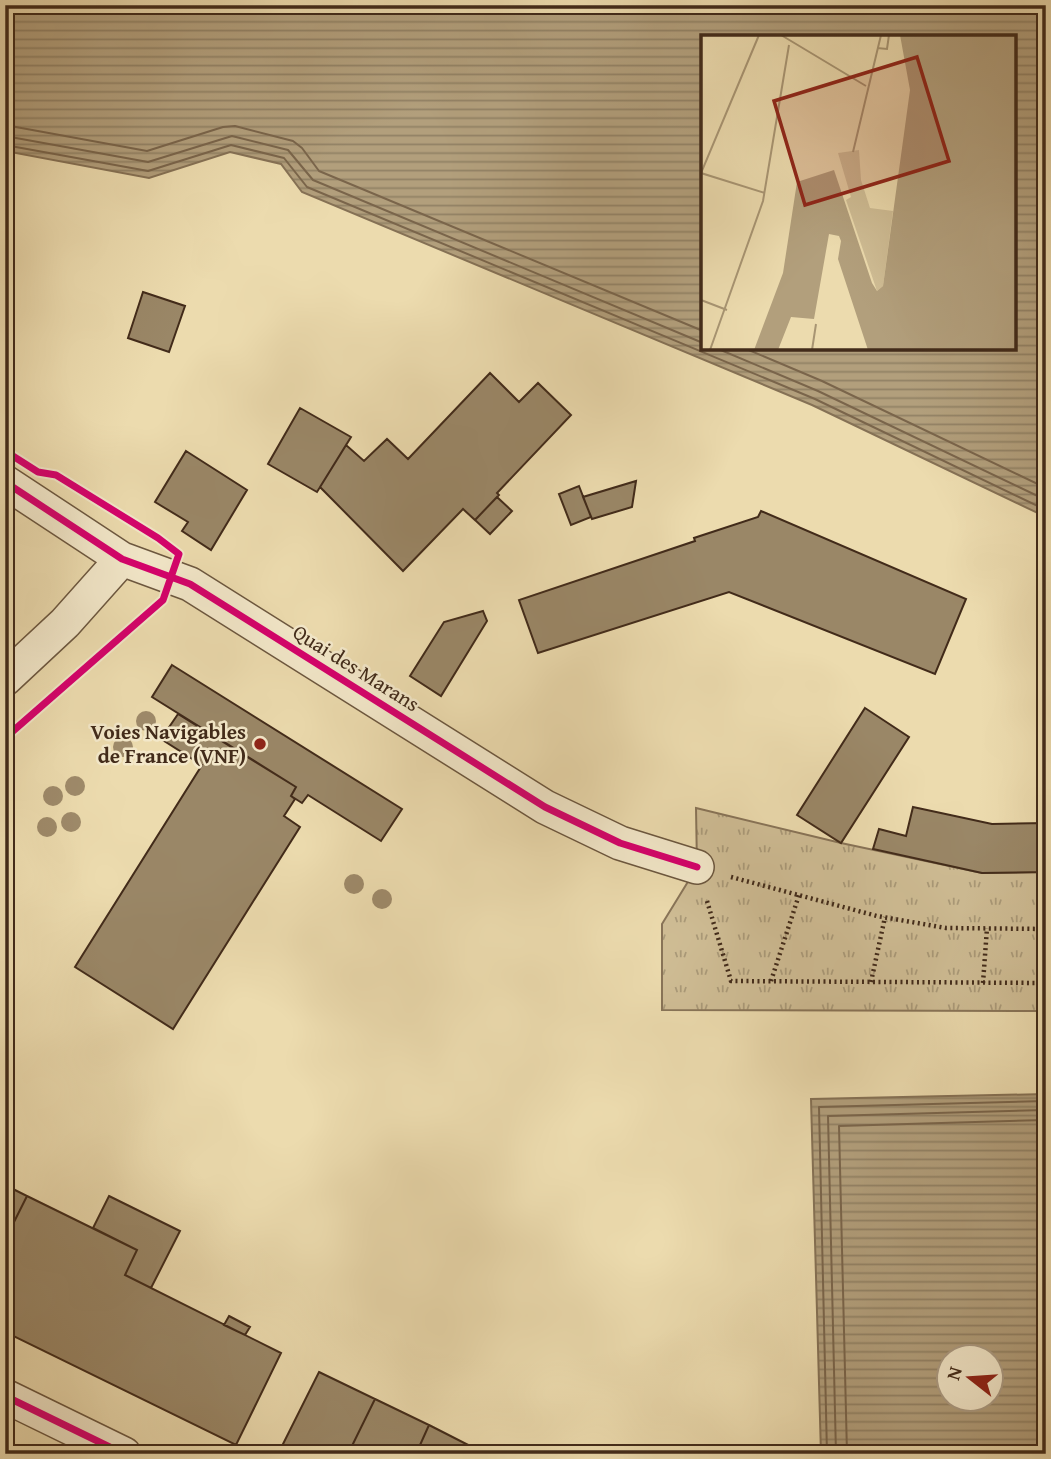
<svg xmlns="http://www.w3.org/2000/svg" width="1051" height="1459" font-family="'Gentium Book Plus',serif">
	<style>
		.grass { fill: url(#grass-tufts); stroke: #887458; stroke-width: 2 }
		.water { fill: url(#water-rules); stroke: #857155; stroke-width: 2; fill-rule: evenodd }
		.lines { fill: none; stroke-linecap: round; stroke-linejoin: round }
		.shore { stroke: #7a654b; stroke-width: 2 }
		.building { fill: #9a8767; stroke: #422b1a; stroke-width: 2 }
		.street-casing { stroke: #6c573f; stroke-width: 36 }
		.path { stroke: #422b1a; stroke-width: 4.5; stroke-dasharray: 2 3.5; stroke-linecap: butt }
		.street { stroke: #f3e8ca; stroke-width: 33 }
		.cycleway-casing { stroke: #f3e8ca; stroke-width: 11 }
		.cycleway { stroke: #d6006c; stroke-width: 7 }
		.tree { fill: #9e8a6a }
		.poi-dot { fill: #8f2418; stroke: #f3e8ca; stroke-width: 2.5 }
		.labels { text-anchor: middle; stroke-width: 5; stroke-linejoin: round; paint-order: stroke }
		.street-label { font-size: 21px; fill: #422b1a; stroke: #f3e8ca }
		.poi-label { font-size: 21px; font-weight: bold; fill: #422b1a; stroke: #f3e8ca; text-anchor: end }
		.inset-road { fill: none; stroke: #a89573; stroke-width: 2 }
		.view { fill: #8f2418; fill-opacity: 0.15; stroke: #8f2418; stroke-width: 3.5 }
		.inset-edge { fill: none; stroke: #422b1a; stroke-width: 3.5 }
	</style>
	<defs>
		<pattern id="grass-tufts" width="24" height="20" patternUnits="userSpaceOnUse" patternTransform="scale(1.75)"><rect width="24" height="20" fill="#cfbd95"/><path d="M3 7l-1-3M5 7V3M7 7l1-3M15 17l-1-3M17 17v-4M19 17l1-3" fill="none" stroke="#aa9a79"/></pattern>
		<pattern id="water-rules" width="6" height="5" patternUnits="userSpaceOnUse" patternTransform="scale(1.75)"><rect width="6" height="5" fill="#b29f7c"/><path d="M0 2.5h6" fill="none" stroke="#928265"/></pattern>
	</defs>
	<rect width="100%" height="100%" fill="#ecdbae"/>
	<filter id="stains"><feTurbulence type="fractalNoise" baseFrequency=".00286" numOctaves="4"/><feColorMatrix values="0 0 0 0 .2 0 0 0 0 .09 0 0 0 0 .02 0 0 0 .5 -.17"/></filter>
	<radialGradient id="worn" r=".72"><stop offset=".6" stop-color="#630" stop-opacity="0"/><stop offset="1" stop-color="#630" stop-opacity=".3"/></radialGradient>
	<path class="grass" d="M696 808 841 843 982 873 1046 872V1011L662 1010V924L697 867Z"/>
	<path class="water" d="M5 5H1046V517L812 405 302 192 281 164 230 152 149 178 5 151ZM703 37H1014V348H703Z
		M1046 1094V1454H821L811 1099ZM950 1358H992V1400H950Z"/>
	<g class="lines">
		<path class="shore" d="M5 125 147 151 223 127 235 126 293 141 302 148 319 171 703 331
			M5 136 148 162 232 136 288 150 313 180 703 343
			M5 145 148 171 231 145 284 158 307 187 815 399 1046 510
			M716 348 818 391 1046 500
			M744 348 822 381 1046 488
			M827 1454 819 1107 1046 1101
			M836 1454 828 1116 1046 1110
			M847 1454 839 1126 1046 1120"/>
	</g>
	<path class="building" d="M143 292 185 306 169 352 128 338Z
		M490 373 519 402 538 383 571 415 497 493 499 495 475 520 463 509 403 571 320 487 346 445 364 461 387 439 408 459Z
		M300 408 351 437 317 492 268 464Z
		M186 451 247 490 211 550 182 531 188 522 155 502Z
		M636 481 632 507 592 519 583 497Z
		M579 486 591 517 571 525 559 494Z
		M497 497 512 511 490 534 475 520Z
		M761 511 966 599 935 674 729 592 538 653 519 600 695 541 694 538 758 517Z
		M483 611 487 621 441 696 410 676 444 622Z
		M172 665 402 809 381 841 308 795 302 803 291 796 296 787 152 697Z
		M865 708 909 737 841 843 797 815Z
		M178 714 296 787 291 796 295 799 284 816 300 827 173 1029 75 967 202 765 161 739Z
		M913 807 992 824 1046 823V872L982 873 873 849 879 829 906 836Z
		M5 1185 27 1196 5 1240Z
		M27 1196 137 1250 125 1275 281 1353 236 1445 5 1332V1240Z
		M109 1196 180 1231 151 1288 125 1275 137 1250 93 1228Z
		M229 1316 250 1327 245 1335 224 1325Z
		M319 1372 375 1399 348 1454H278Z
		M375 1399 429 1425 416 1454H348Z
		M429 1425 482 1452 481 1454H416Z"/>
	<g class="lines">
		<g class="street-casing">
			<path id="street" d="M5 482 122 559 190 584 545 807 620 843 697 867
				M5 679 65 623 122 559
				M5 1396 124 1454"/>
		</g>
		<path class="path" d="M731 877 877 916 946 928 1046 929
			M707 901 731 981 1046 983
			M771 981 799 895
			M871 982 885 917
			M983 983 987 928"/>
		<use href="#street" class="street"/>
		<g class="cycleway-casing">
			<path id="cycleway" d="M5 451 38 472 56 475 158 538 179 554 163 600 5 738
				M5 482 122 559 190 584 545 807 620 843 697 867
				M5 1396 124 1454"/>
		</g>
		<use href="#cycleway" class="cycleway"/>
	</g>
	<g class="tree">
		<circle cx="146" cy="721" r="10"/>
		<circle cx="123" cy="747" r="10"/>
		<circle cx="75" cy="786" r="10"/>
		<circle cx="53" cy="796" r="10"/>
		<circle cx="71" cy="822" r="10"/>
		<circle cx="47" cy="827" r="10"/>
		<circle cx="354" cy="884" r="10"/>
		<circle cx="382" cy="899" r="10"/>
	</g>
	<circle class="poi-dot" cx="260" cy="744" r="7"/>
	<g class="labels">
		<g class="street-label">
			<text transform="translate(356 668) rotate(32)" y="7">Quai des Marans</text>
		</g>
		<g class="poi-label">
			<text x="246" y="739">Voies Navigables<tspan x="246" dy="24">de France (VNF)</tspan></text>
		</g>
	</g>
	<g transform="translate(701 35)">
		<rect width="315" height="315" fill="#ecdbae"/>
		<path d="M158 115 160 145 169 173 192 176 182 251 176 256 145 165 150 162 137 118Z" fill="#cfbd95"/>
		<path d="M199 0H315V315H167L137 224 140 206 138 201 128 199 113 284 90 282 77 315H53L82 238 96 147 133 135 171 248 176 256 182 251 209 55Z" fill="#b29f7c"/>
		<path class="inset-road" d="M58 0 0 138 64 158M80 0 165 51M176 13 186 14 188 0M152 117 180 0M0 265 26 275M9 315 62 166 88 10M111 315 115 289"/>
		<path class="view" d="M216 22 248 126 104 170 73 66Z"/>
		<rect width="315" height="315" class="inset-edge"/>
	</g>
	<rect width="1051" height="1459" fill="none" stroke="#ecdbae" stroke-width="28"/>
	<rect x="7" y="7" width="1037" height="1445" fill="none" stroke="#422b1a" stroke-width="3.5"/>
	<rect x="14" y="14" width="1023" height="1431" fill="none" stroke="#422b1a" stroke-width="2"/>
	<g transform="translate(970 1378) rotate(287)"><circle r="33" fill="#f3e8ca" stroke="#ac9c84" stroke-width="2"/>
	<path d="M0-5L12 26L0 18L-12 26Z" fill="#8f2418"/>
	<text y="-10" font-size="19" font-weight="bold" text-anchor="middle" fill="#422b1a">N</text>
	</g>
	<rect width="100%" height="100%" filter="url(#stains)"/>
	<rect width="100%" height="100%" fill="url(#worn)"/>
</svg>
